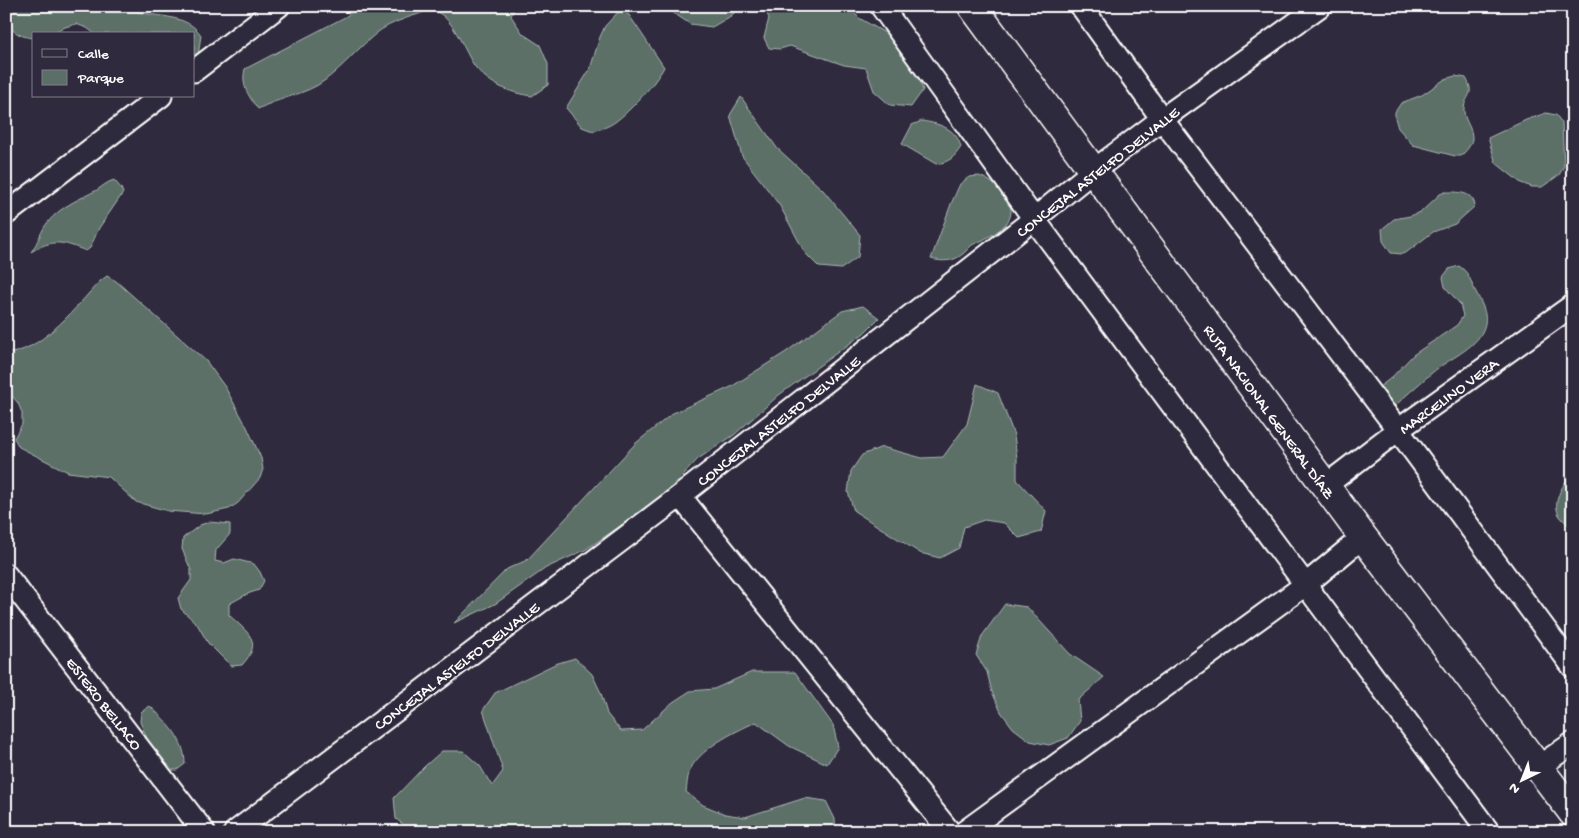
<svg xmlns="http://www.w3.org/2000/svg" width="1579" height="838" font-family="'Gochi Hand',sans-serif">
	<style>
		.green { fill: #5b6f68; stroke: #adb7b4 }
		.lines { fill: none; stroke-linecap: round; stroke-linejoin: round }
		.street-casing { stroke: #fff; stroke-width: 25 }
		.highway-casing { stroke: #fff; stroke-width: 31 }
		.street { stroke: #2f2a3d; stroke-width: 21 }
		.highway { stroke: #2f2a3d; stroke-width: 28 }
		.labels { text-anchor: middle; stroke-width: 4.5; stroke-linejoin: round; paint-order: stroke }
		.street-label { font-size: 16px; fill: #fff; stroke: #2f2a3d }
	</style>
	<rect width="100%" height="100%" fill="#2f2a3d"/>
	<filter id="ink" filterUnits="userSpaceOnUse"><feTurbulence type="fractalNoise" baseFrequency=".02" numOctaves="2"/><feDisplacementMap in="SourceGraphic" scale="10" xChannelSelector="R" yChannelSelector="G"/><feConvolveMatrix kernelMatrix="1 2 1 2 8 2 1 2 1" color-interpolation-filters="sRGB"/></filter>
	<g filter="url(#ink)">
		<path class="green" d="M6 6H123C128 8 133 11 138 12 159 17 188 15 201 35L198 56 194 61V34H95L87 28 76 24 65 27 49 34H34V38C21 37 15 33 6 24Z
			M361 6H515L511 16 523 34 540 45 548 64V85L532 96C510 93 490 85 476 68 464 53 452 10 430 11 424 11 418 15 412 16 401 20 387 25 378 32 359 47 343 67 324 81 307 94 278 98 258 109 248 95 241 86 245 69L345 17Z
			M663 6H741L731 16 712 27 690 24Z
			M763 6H848L859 18 894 38 917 71 923 90 911 107 890 105 874 91 866 68 844 65 790 46 780 49 769 48 764 38 769 18Z
			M621 9 629 15 664 67C656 83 629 112 615 122 608 127 601 129 593 131L582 127 566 108 590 69 600 37 605 26Z
			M1455 76 1466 78C1477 97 1463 95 1464 112 1465 122 1473 129 1472 139 1471 146 1466 151 1461 156H1455L1413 145 1398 128 1395 118V112L1401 103 1422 95 1445 79Z
			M741 97 777 148 823 190 860 235 858 257 841 269 819 267 805 253 780 206 742 156 730 115Z
			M1546 113 1556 115 1562 123 1564 166 1559 175 1542 187H1532L1521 183 1496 163 1488 138 1526 120Z
			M922 121C940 124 956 128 961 147 954 158 949 162 936 164L902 144 912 125Z
			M979 176C997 182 1023 206 1005 225 996 234 983 240 972 245 969 248 967 250 964 253 954 262 943 262 931 259L951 204 960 184 969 177Z
			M114 180 121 188 123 193 99 228 90 248 86 251C63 242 53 238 31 252 38 243 41 230 48 222 61 206 80 199 97 190 103 186 107 182 114 180Z
			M1445 192C1457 192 1473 191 1475 206L1455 224 1433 232 1407 252 1402 254 1391 253 1383 241 1382 229 1394 219 1410 216 1421 212 1440 194Z
			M1459 266C1471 274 1470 282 1477 294 1483 306 1489 317 1483 330 1475 349 1448 359 1433 372 1419 384 1406 395 1393 408L1374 391 1391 378 1413 355 1457 325 1463 316 1460 304 1445 287 1443 277 1449 269Z
			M107 276 116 281 206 361 225 387 247 427 261 458 263 469 260 478 238 503 229 509 206 514 168 511 136 502 109 477 68 472 19 447 14 438 22 424V413L18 403 6 389V347L12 353C46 346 76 307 99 282Z
			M863 306 879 318 864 333 779 395 734 435 698 459 670 489 638 514 585 550 546 568 495 604 454 623 507 569 527 560 636 443 673 413 731 387 786 352 842 311Z
			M977 384 998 393 1014 435 1017 458V480L1046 511 1041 532 1019 538 1004 523 984 520 964 527 959 548 940 558 920 553 854 511 848 492 851 471 862 455 882 447 922 458 943 457 967 424Z
			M1573 471V529C1569 525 1562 520 1559 515 1551 500 1565 483 1573 471Z
			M209 522 230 524V534L216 550 215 561 224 563 234 559 254 564 260 572 264 581 259 590 247 594 229 604V615C248 633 264 641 242 665L231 666 208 643 197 624 181 609 178 598 191 580V570L182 549 183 538 200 525Z
			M1005 604 1027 607 1070 654 1104 677 1078 700 1080 721 1068 738 1049 745 1030 741 1013 728 1001 712 992 692 987 672 976 655 982 636Z
			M575 658 592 674 601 693 607 714 621 731 642 730 673 702 690 691 714 689 752 672H795L833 725 838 747 827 764 789 746 756 722C736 731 696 750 689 773 687 779 687 786 686 792L703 805 725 814 745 817 805 798 826 801 835 819 836 832H413L396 819 394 798 425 766 442 751H463L480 766 492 786 503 771 483 710 495 693 555 664Z
			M150 706C167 722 185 739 185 764L177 770H166L157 762 140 722 141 712Z"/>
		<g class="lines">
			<g class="street-casing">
				<path id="street" d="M881 6 1034 219 1489 832
					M1081 6 1162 119 1398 430 1573 667
					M194 71 279 6
					M6 214 161 96
					M1325 486 1398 430 1573 305
					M680 496 950 832
					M6 575 204 832
					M1538 767 1573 743
					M235 832 680 496 1034 219 1093 171 1162 119 1320 6
					M964 832 1305 585 1363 537"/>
			</g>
			<g class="highway-casing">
				<path id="highway" d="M972 6 1363 537 1573 813"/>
			</g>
			<use href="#street" class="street"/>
			<use href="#highway" class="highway"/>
		</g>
	</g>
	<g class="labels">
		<g class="street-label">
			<text transform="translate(1097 171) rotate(-38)" y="6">CONCEJAL ASTELFO DELVALLE</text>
			<text transform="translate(1448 395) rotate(-36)" y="6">MARCELINO VERA</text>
			<text transform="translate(1270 411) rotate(54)" y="6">RUTA NACIONAL GENERAL DÍAZ</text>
			<text transform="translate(778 420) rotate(-38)" y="6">CONCEJAL ASTELFO DELVALLE</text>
			<text transform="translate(456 665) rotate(-37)" y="6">CONCEJAL ASTELFO DELVALLE</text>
			<text transform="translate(105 703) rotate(52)" y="6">ESTERO BELLACO</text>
		</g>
	</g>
	<rect width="1579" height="838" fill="none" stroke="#2f2a3d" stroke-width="25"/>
	<rect x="12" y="12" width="1554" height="813" fill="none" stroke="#fff" stroke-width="2" filter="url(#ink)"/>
	<rect x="32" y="32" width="162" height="65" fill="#2f2a3d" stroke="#827f8b"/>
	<rect x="42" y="49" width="25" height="8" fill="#2f2a3d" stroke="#827f8b"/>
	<text x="78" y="58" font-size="15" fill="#ffffff">Calle</text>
	<rect x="42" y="70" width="25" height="15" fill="#5b6f68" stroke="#827f8b"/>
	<text x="78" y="82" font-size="15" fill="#ffffff">Parque</text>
	<g transform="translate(1522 780) rotate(223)" stroke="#2f2a3d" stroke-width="4" paint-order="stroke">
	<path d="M0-4L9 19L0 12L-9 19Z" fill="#ffffff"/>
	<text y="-8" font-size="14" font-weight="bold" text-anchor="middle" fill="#ffffff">N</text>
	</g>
</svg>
